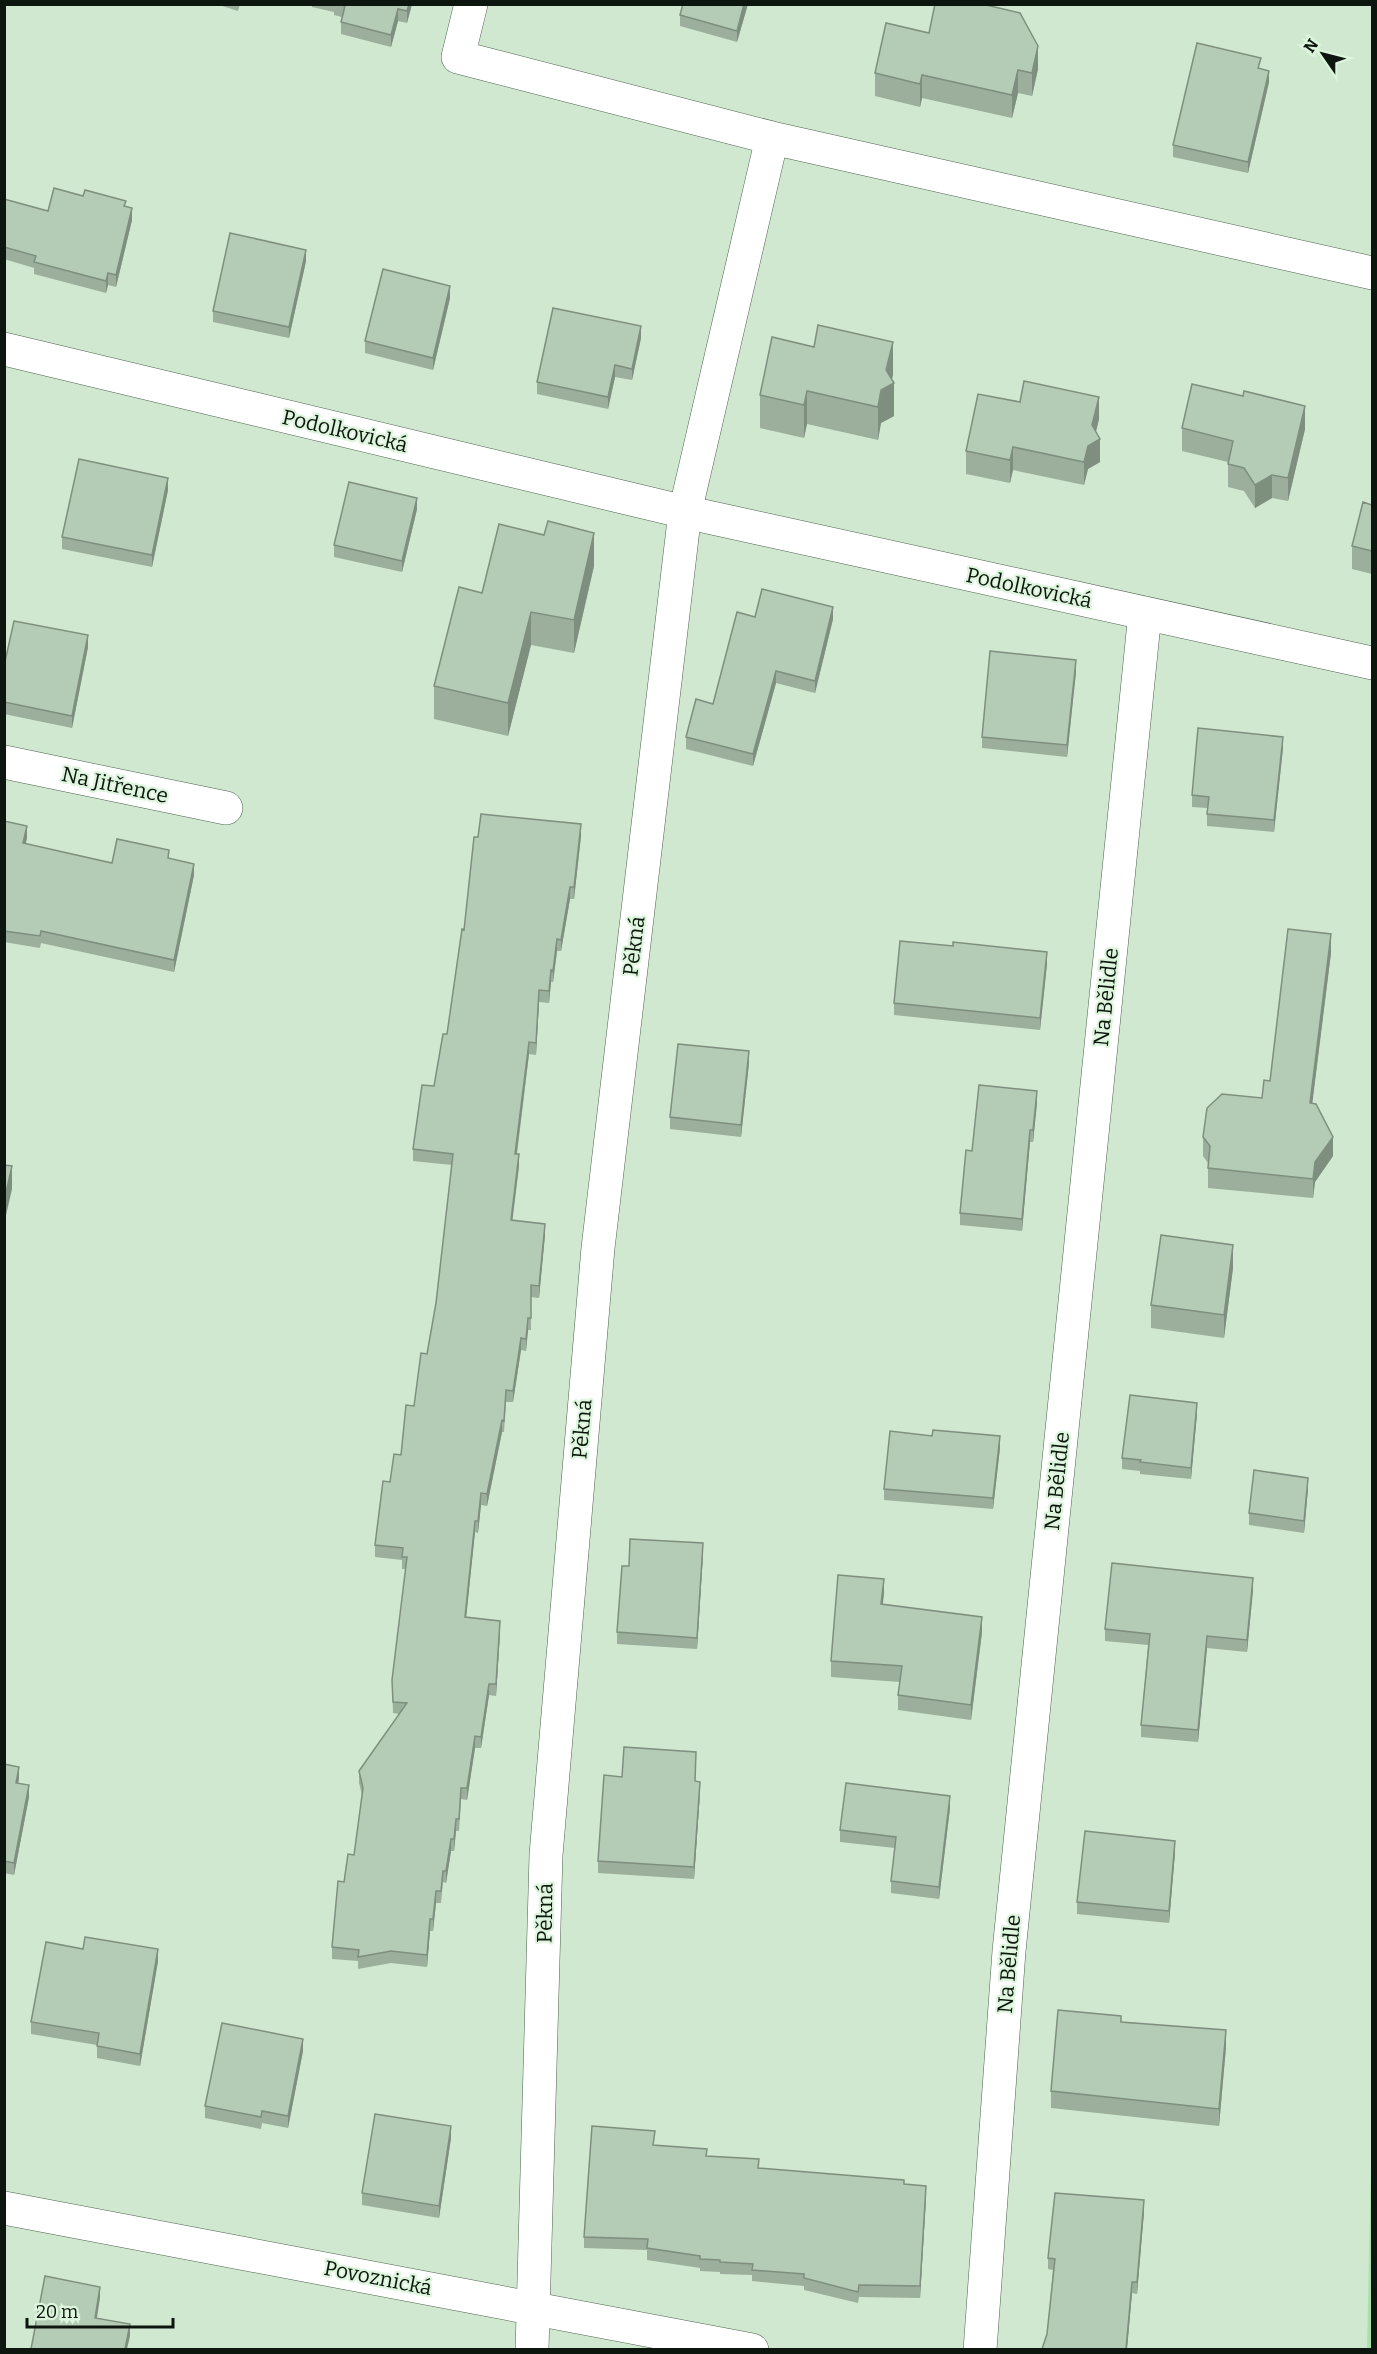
<svg xmlns="http://www.w3.org/2000/svg" width="1377" height="2354" font-family="Bitter,serif">
	<style>
		.green { fill: #aae0ad }
		.lines { fill: none; stroke-linecap: round; stroke-linejoin: round }
		.minor-casing { stroke: #4d634e; stroke-width: 34 }
		.minor { stroke: #fff; stroke-width: 33 }
		.wall { fill: #9baf9c }
		.shaded-wall { fill: #7e8f7f }
		.building { fill: #b4ccb5; stroke: #7e8f7f; stroke-width: 1.5 }
		.labels { text-anchor: middle; stroke-width: 4.5; stroke-linejoin: round; paint-order: stroke }
		.street-label { font-size: 21px; fill: #0d160e; stroke: #dcf5dc }
	</style>
	<rect width="100%" height="100%" fill="#cfe8cf"/>
	<path class="green" d="M1372 2122V2349L1367 2350V2349Z"/>
	<g class="lines">
		<g class="minor-casing">
			<path id="minor" d="M471 4 458 57 772 138 685 512 598 1248 546 1855 532 2350
				M772 138 1372 273
				M4 349 685 512 1372 663
				M4 762 226 808
				M4 2208 752 2350
				M980 2350 1009 1951 1145 613"/>
		</g>
		<use href="#minor" class="minor"/>
	</g>
	<path class="wall" d="M216 4H240L238 11Z
		M312 4H412L407 23 398 21 391 47 341 34V22L342 17 334 15V12L312 7Z
		M748 4 737 42 680 26V15Z
		M1038 69 1032 96 1018 93 1012 118 922 98 920 107 875 96V73Z
		M1261 69 1269 82 1248 173 1173 157V145Z
		M83 196 126 206 132 220 116 287 108 285 106 293 34 274V268L4 259V199L48 211Z
		M306 261 289 338 213 322V311Z
		M450 298 433 370 365 353V341Z
		M641 338 632 380 615 377 608 409 537 394V382Z
		M893 375 892 379 894 416 881 423 878 440 807 424 804 438 760 428V395Z
		M1099 419 1096 432 1100 462 1088 469 1084 485 1013 470 1010 483 966 474V451Z
		M1182 428 1305 429 1288 501 1272 498 1255 508 1244 491 1228 487V462L1182 451Z
		M168 490 152 567 62 549V537Z
		M1372 505V574L1352 569V546Z
		M417 509 402 572 334 557V545Z
		M594 566 574 653 531 645 508 736 434 719V686L482 593Z
		M755 617 833 619 815 693 776 683 753 766 686 749V737L713 704Z
		M88 647 72 728 4 714V666Z
		M1076 672 1067 757 982 748V737Z
		M1283 748 1274 832 1207 826V808L1192 807V795Z
		M4 821 27 838 25 844 112 863 169 858 194 875 174 972 41 943 40 948 4 942Z
		M581 836 574 899H570L561 951H557L553 982H551L549 1003 539 1002 536 1055 529 1054 517 1154 519 1166 512 1220 545 1235 539 1298 531 1297V1330H528L526 1351 521 1350 513 1402H506L504 1432H502L487 1506 481 1505 478 1533 475 1532 466 1617 500 1633 496 1696 489 1695 481 1748H475L467 1800 461 1799 459 1831H456L454 1851H451L446 1883 443 1882 441 1903H436L433 1931H430L427 1967 391 1963 358 1969V1961L332 1959V1947L344 1882 354 1855 362 1795 359 1783V1771L399 1714 393 1713 392 1680 406 1569H402V1560L375 1557V1545L390 1482 401 1455 427 1354 436 1303 452 1165 413 1161V1149L434 1086 447 1034 464 930Z
		M953 946 1047 964 1040 1030 894 1015V1003Z
		M1331 953 1312 1103 1333 1156 1315 1182 1313 1198 1208 1188V1163L1203 1156V1137L1262 1098Z
		M749 1063 741 1137 670 1129V1117Z
		M1037 1103 1033 1142H1030L1022 1231 960 1225V1213L972 1151Z
		M1233 1268 1224 1338 1151 1328V1305Z
		M1197 1414 1191 1479 1140 1474V1471L1122 1469V1458Z
		M932 1436 1000 1448 993 1509 884 1500V1489Z
		M1308 1489 1304 1533 1249 1525V1513Z
		M703 1554 697 1649 617 1644V1632L629 1566Z
		M1253 1590 1247 1652 1207 1648 1198 1742 1141 1737V1725L1148 1645 1105 1641V1629Z
		M884 1594 882 1604 982 1632 971 1720 898 1710V1695L900 1682 831 1677V1661Z
		M4 1764 19 1778 18 1784 29 1797 14 1875 4 1873Z
		M696 1764 695 1781 700 1793 694 1879 598 1873V1861L622 1777Z
		M950 1808 939 1899 891 1893V1881L895 1848 840 1842V1830Z
		M1175 1853 1169 1923 1077 1914V1902Z
		M83 1949 158 1961 140 2066 97 2058V2045L31 2034V2022Z
		M1121 2022 1226 2047 1219 2126 1051 2108V2091Z
		M303 2051 288 2128 262 2123 261 2129 205 2118V2106Z
		M451 2138 439 2218 362 2205V2193Z
		M654 2145 759 2168 904 2184 926 2198 920 2298 859 2297 858 2303 804 2290V2286L752 2281V2275L720 2274V2272L700 2271V2268L647 2260V2250L584 2248V2237Z
		M1144 2212 1137 2294 1132 2293 1127 2349H1042L1047 2334 1053 2270 1048 2269V2258Z"/>
	<path class="shaded-wall" d="M409 4H412L407 23V11Z
		M744 4H748L737 42V31Z
		M398 9V21L391 47V35Z
		M1038 46V69L1032 96V73Z
		M1018 70V93L1012 118V95Z
		M1269 71V82L1248 173V162Z
		M922 75V98L920 107V84Z
		M132 208V220L116 287V275Z
		M306 250V261L289 338V327Z
		M108 273V285L106 293V281Z
		M450 286V298L433 370V358Z
		M641 326V338L632 380V369Z
		M893 342V375L890 385 894 383V416L881 423 878 440V407Z
		M615 365V377L608 409V397Z
		M807 391V424L804 438V405Z
		M1099 397V419L1093 443 1100 439V462L1088 469 1084 485V462Z
		M1305 406V429L1288 501V478Z
		M1013 447V470L1010 483V460Z
		M1272 475V498L1255 508V485Z
		M168 478V490L152 567V555Z
		M417 498V509L402 572V561Z
		M594 533V566L574 653V620Z
		M833 607V619L815 693V681Z
		M531 612V645L508 736V703Z
		M88 635V647L72 728V716Z
		M1076 660V672L1067 757V745Z
		M776 671V683L753 766V754Z
		M1283 737V748L1274 832V820Z
		M581 824V836L574 899V887Z
		M27 826V838L23 855V843Z
		M194 864V875L174 972V960Z
		M570 887V899L561 951V940Z
		M1331 934V953L1310 1122V1103Z
		M557 939V951L553 982V971Z
		M1047 952V964L1040 1030V1018Z
		M551 970V982L549 1003V991Z
		M539 990V1002L536 1055V1043Z
		M529 1042V1054L515 1166V1154Z
		M749 1051V1063L741 1137V1125Z
		M1037 1091V1103L1033 1142V1130Z
		M1030 1130V1142L1022 1231V1219Z
		M1333 1137V1156L1315 1182 1313 1198V1179L1315 1162Z
		M6 1140V1163L4 1170V1147Z
		M519 1154V1166L511 1232V1220Z
		M12 1166V1189L4 1224V1201Z
		M545 1224V1235L539 1298V1286Z
		M1233 1245V1268L1224 1338V1315Z
		M528 1318V1330L526 1351V1339Z
		M521 1338V1350L513 1402V1391Z
		M1197 1403V1414L1191 1479V1468Z
		M502 1420V1432L487 1506V1494Z
		M1000 1436V1448L993 1509V1498Z
		M1308 1478V1489L1304 1533V1521Z
		M481 1493V1505L478 1533V1521Z
		M475 1521V1532L465 1629V1617Z
		M703 1543V1554L697 1649V1638Z
		M1253 1578V1590L1247 1652V1640Z
		M884 1579V1594L881 1619V1604Z
		M982 1617V1632L971 1720V1705Z
		M500 1621V1633L496 1696V1684Z
		M1207 1636V1648L1198 1742V1730Z
		M489 1684V1695L481 1748V1737Z
		M475 1736V1748L467 1800V1788Z
		M19 1767V1778L16 1795V1783Z
		M700 1782V1793L694 1879V1867Z
		M29 1785V1797L14 1875V1863Z
		M950 1796V1808L939 1899V1887Z
		M456 1819V1831L454 1851V1839Z
		M451 1839V1851L446 1883V1871Z
		M1175 1841V1853L1169 1923V1911Z
		M436 1891V1903L433 1931V1919Z
		M430 1919V1931L427 1967V1955Z
		M158 1949V1961L140 2066V2054Z
		M1226 2030V2047L1219 2126V2109Z
		M303 2039V2051L288 2128V2116Z
		M451 2126V2138L439 2218V2206Z
		M926 2186V2198L920 2298V2286Z
		M1144 2200V2212L1137 2294V2282Z
		M1132 2282V2293L1127 2349H1126Z
		M100 2287V2298L95 2330V2318Z
		M130 2324V2336L127 2349H125Z"/>
	<path class="building" d="M339 4H409L407 11 398 9 391 35 341 22 345 6Z
		M683 4H744L737 31 680 15Z
		M935 4H982L1020 13 1038 46 1032 73 1018 70 1012 95 922 75 920 84 875 73 886 23 929 33Z
		M1197 43 1261 58 1258 68 1269 71 1248 162 1173 145Z
		M54 188 83 196 85 190 126 201 124 206 132 208 116 275 108 273 106 281 34 262 36 256 4 247V199L48 211Z
		M230 233 306 250 289 327 213 311Z
		M383 269 450 286 433 358 365 341Z
		M553 308 641 326 632 369 615 365 608 397 537 382Z
		M818 325 893 342 886 370 894 383 881 390 878 407 807 391 804 405 760 395 772 337 814 347Z
		M1024 381 1099 397 1092 425 1100 439 1088 446 1084 462 1013 447 1010 460 966 451 978 394 1020 402Z
		M1192 384 1243 396 1244 391 1305 406 1288 478 1272 475 1255 485 1244 468 1228 464 1233 441 1182 428Z
		M79 459 168 478 152 555 62 537Z
		M349 482 417 498 402 561 334 545Z
		M1363 502 1372 505V551L1352 546Z
		M548 521 594 533 574 620 531 612 508 703 434 686 459 587 482 593 499 524 544 535Z
		M762 589 833 607 815 681 776 671 753 754 686 737 696 699 713 704 737 612 755 617Z
		M14 621 88 635 72 716 4 702V666Z
		M990 651 1076 660 1067 745 982 737Z
		M1198 728 1283 737 1274 820 1207 814 1209 797 1192 795Z
		M481 814 581 824 574 887H570L561 940 557 939 553 971 551 970 549 991 539 990 536 1043 529 1042 515 1154H519L511 1220 545 1224 539 1286 531 1285V1318H528L526 1339 521 1338 513 1391 506 1390 504 1421 502 1420 487 1494 481 1493 478 1521H475L465 1617 500 1621 496 1684H489L481 1737 475 1736 467 1788H461L459 1819H456L454 1839H451L446 1871H443L441 1891H436L433 1919H430L427 1955 391 1951 358 1957 359 1950 332 1947 338 1881 344 1882 348 1854 354 1855 363 1788 359 1771 407 1703 393 1702 392 1680 407 1557H402L403 1548 375 1545 383 1481 390 1482 394 1454 401 1455 406 1405 414 1406 421 1353 427 1354 436 1303 453 1154 413 1149 422 1085 434 1086 443 1034H447L462 929 464 930 474 837H478Z
		M4 821 27 826 23 843 112 863 117 839 169 850 168 858 194 864 174 960 41 931 40 936 4 931Z
		M1288 929 1331 934 1310 1103 1316 1104 1333 1137 1315 1162 1313 1179 1208 1168 1210 1146 1203 1137 1207 1108 1222 1094 1262 1098 1264 1080 1270 1081Z
		M900 941 953 946V942L1047 952 1040 1018 894 1003Z
		M678 1044 749 1051 741 1125 670 1117Z
		M979 1085 1037 1091 1033 1130H1030L1022 1219 960 1213 966 1150 972 1151Z
		M4 1165 12 1166 4 1201Z
		M1161 1235 1233 1245 1224 1315 1151 1305Z
		M1130 1395 1197 1403 1191 1468 1140 1462 1141 1460 1122 1458Z
		M933 1430 1000 1436 993 1498 884 1489 890 1431 932 1436Z
		M1254 1470 1308 1478 1304 1521 1249 1513Z
		M630 1539 703 1543 697 1638 617 1632 622 1566H629Z
		M1112 1563 1253 1578 1247 1640 1207 1636 1198 1730 1141 1725 1150 1634 1105 1629Z
		M838 1575 884 1579 881 1604 982 1617 971 1705 898 1695 902 1666 831 1661Z
		M624 1747 696 1752 695 1781 700 1782 694 1867 598 1861 604 1775 622 1777Z
		M4 1764 19 1767 16 1783 29 1785 14 1863 4 1861Z
		M846 1783 950 1796 939 1887 891 1881 896 1837 840 1830Z
		M1085 1831 1175 1841 1169 1911 1077 1902Z
		M85 1937 158 1949 140 2054 97 2046 99 2033 31 2022 46 1942 83 1949Z
		M1058 2010 1121 2016V2022L1226 2030 1219 2109 1051 2091Z
		M222 2023 303 2039 288 2116 262 2111 261 2117 205 2106Z
		M375 2114 451 2126 439 2206 362 2193Z
		M592 2126 655 2131 653 2145 707 2149 706 2156 759 2159 758 2168 904 2180V2184L926 2186 920 2286 859 2285 858 2292 804 2278V2274L752 2270 753 2264 720 2262V2260L700 2259V2256L647 2248 648 2239 584 2237Z
		M1055 2193 1144 2200 1137 2282H1132L1126 2349H1042L1047 2334 1055 2259 1048 2258Z
		M45 2276 100 2287 95 2318 130 2324 125 2349H31Z"/>
	<g class="labels">
		<g class="street-label">
			<text transform="translate(345 431) rotate(13)" y="7">Podolkovická</text>
			<text transform="translate(1029 588) rotate(12)" y="7">Podolkovická</text>
			<text transform="translate(115 785) rotate(12)" y="7">Na Jitřence</text>
			<text transform="translate(634 946) rotate(-83)" y="7">Pěkná</text>
			<text transform="translate(1106 997) rotate(-84)" y="7">Na Bělidle</text>
			<text transform="translate(582 1429) rotate(-85)" y="7">Pěkná</text>
			<text transform="translate(1057 1481) rotate(-84)" y="7">Na Bělidle</text>
			<text transform="translate(545 1913) rotate(-89)" y="7">Pěkná</text>
			<text transform="translate(1009 1964) rotate(-85)" y="7">Na Bělidle</text>
			<text transform="translate(378 2278) rotate(11)" y="7">Povoznická</text>
		</g>
	</g>
	<rect width="1377" height="2354" fill="none" stroke="#0d160e" stroke-width="12"/>
	<g transform="translate(1323 54) rotate(305)" stroke="#dcf5dc" stroke-width="4.5" paint-order="stroke">
	<path d="M0-4.5L10 22L0 15L-10 22Z" fill="#0d160e"/>
	<text y="-9" font-size="16" font-weight="bold" text-anchor="middle" fill="#0d160e">N</text>
	</g>
	<path d="M27 2318v9h146v-9" fill="none" stroke="#0d160e" stroke-width="3"/>
	<text x="36" y="2318" font-size="18" fill="#0d160e" stroke="#dcf5dc" stroke-width="4.5" paint-order="stroke">20 m</text>
</svg>
